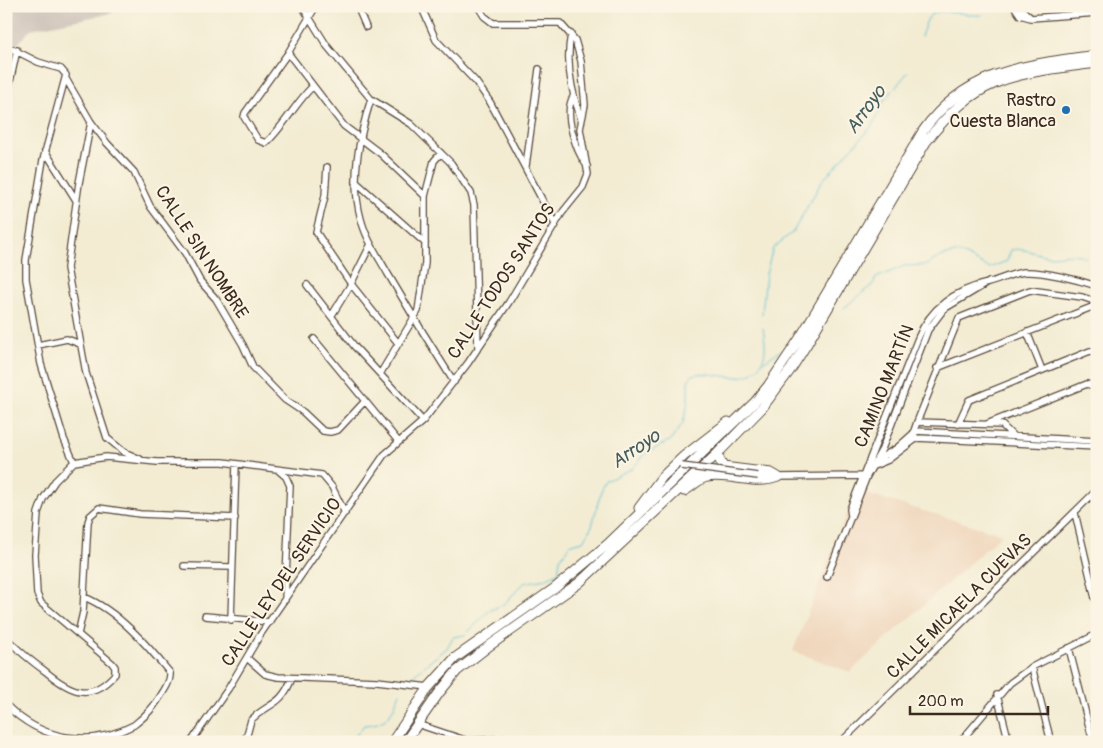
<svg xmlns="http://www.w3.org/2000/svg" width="1103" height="748" font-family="Pangolin,sans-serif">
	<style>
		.built { fill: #efd6bc }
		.industrial { fill: #cdc2b9 }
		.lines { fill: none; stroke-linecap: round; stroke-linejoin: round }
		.stream { stroke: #54bdd1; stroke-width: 1 }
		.minor-casing { stroke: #574739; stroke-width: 8 }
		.highway-casing { stroke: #574739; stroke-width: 11 }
		.minor { stroke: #fff; stroke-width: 5.5 }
		.highway { stroke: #fff; stroke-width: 9 }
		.minor-bridge-casing { stroke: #574739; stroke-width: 8; stroke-linecap: butt }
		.minor-bridge { stroke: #fff; stroke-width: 5.5 }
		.poi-dot { fill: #1f6fb2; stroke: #fcf5e5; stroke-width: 2 }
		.labels { text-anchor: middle; stroke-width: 4; stroke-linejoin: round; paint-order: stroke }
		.poi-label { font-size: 18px; fill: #3b2a1e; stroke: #fcf5e5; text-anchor: end }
		.street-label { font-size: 18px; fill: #3b2a1e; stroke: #fcf5e5 }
		.water-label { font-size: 19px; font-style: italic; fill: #445d5d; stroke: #fcf5e5 }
	</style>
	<rect width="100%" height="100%" fill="#fcf5e5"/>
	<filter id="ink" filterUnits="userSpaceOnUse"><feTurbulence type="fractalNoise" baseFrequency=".02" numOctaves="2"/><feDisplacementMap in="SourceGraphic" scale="10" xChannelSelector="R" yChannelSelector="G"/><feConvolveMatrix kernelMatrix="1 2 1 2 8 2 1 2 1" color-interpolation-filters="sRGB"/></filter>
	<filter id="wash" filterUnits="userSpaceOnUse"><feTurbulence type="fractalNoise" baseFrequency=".0096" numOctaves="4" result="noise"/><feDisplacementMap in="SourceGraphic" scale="20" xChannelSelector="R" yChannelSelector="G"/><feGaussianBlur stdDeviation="1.12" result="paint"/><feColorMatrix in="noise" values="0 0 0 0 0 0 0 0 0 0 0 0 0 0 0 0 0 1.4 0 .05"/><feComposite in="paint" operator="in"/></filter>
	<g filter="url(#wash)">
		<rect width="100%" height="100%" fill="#f3ecd3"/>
		<path class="built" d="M856 491 1002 534 850 672 793 651Z"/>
		<path class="industrial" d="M6 6H111L113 13 31 29 6 57Z"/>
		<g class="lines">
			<path class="stream" d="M932 13 938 6
				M921 36C924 30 926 19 931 15 940 6 968 17 982 15
				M844 308 873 284 876 278 904 266 926 265 940 257 955 253 964 255 989 268 1007 261 1011 250C1023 247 1038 255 1050 256 1062 256 1076 251 1086 258
				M762 314 766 274 773 248 793 232 822 181 873 125 884 101 908 72
				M763 362 781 350
				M413 675 447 648 453 637 465 635 489 611 504 604 524 583 545 579 558 573 560 559 571 544 583 541 592 526 601 491 606 481 633 468 645 454 671 440 683 423 688 403V381L692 375C715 369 742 388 759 366 768 355 765 341 763 328
				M351 742 364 725C389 724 391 714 400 693"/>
		</g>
	</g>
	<g filter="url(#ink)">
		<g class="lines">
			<g class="minor-casing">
				<path id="minor" d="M302 6 327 46 371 99 411 124 451 163 471 193 474 205 478 348
					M357 6 366 27
					M421 6 436 40 476 82 490 102 555 224
					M1014 6 1020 15 1031 18 1097 13
					M1018 6 1031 18
					M571 34C565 63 571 91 581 119
					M6 46 38 62 61 69 66 75 43 160 26 260V279L41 364 64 439 74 462
					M288 53 344 126 381 154 425 196
					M66 79 91 122 107 143 134 172 150 206 185 253 200 281 216 299 243 345 253 367 285 400 303 412 323 431 330 432 338 430 365 401
					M312 87C295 104 284 126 266 143L258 140 244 117 245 113 288 53 316 6
					M573 97C563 114 576 151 587 166
					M371 99C359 137 350 180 361 219 366 239 378 256 388 274 409 310 431 346 454 382
					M6 100 17 50
					M91 122 79 183 67 268 86 373 107 438 124 452 140 459
					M45 151 76 200
					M526 166 539 69
					M327 167 325 196 316 232 351 284 398 343
					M356 182 425 243
					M307 285 355 347 423 421
					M332 315 351 284 371 244
					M1027 332 1042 370
					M314 339 398 441
					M38 345 67 339 80 344
					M937 368 1097 305
					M380 374 418 311 425 263V196L434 161 441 153
					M917 422 1002 425 1012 435
					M958 424 969 400 1090 351 1097 352
					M987 424 1087 384 1097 387
					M915 438 914 431 917 422 959 318 1030 290 1082 297 1097 302
					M875 461 897 448 916 431 1097 441
					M871 467 888 460 917 438 1097 447
					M278 470 286 477 290 486 285 600
					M775 477 865 476
					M1075 513 1095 598
					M851 516 850 509 918 338C931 307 956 290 988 283 1000 280 1012 273 1025 272 1044 271 1078 280 1097 286
					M184 566 232 567
					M827 577 867 476 882 449 928 330 944 309 989 282
					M205 616 270 622
					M231 620 236 464
					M78 634 83 612 88 522 90 516 99 508 140 514 235 518
					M6 638C18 650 31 661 45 671 69 691 90 703 115 674V667L112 663 41 603 37 594 35 555 38 513 43 499 55 481 74 462 106 457 157 462H223L322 475 332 487 345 513
					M1069 648 1093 742
					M247 658 265 674 278 677 377 681 429 687
					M1032 667 1051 742
					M997 695 1009 742
					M6 705C42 741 90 748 134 725 144 717 151 711 158 700 163 692 171 682 170 673 148 646 117 610 84 597
					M417 724 468 741 517 738 527 742
					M191 742 228 689 260 635 384 455 423 421 468 363 509 302 562 213 583 187 588 174 580 129 585 105 581 61 575 40 560 23H493L484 16 478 6
					M245 742 251 720C269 702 281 707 292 678
					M841 742 1097 490
					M960 742 1010 683 1032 667 1097 634"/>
			</g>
			<g class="highway-casing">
				<path id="highway" d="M717 454 723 467 771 473 778 477
					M684 491C692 487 698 479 707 477 731 473 755 486 778 477
					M639 508 662 477 684 456 728 422
					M392 742 429 687 455 658 555 588 608 544 755 402 768 386 800 338 923 131C967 69 1027 65 1097 55
					M405 742 439 693 457 671 489 646 579 583 717 454 762 408 791 369 808 342 926 142C978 74 1016 74 1097 63"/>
			</g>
			<use href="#minor" class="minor"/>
			<use href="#highway" class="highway"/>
			<g class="minor-bridge-casing">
				<path id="minor-bridge" d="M682 466 758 476"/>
			</g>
			<use href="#minor-bridge" class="minor-bridge"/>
		</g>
	</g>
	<circle class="poi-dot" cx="1066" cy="110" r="5"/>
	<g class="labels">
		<g class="poi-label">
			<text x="1056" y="106">Rastro<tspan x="1056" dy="21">Cuesta Blanca</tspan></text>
		</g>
		<g class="street-label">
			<text transform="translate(202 252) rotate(57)" y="6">CALLE SIN NOMBRE</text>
			<text transform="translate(501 281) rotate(-57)" y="6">CALLE TODOS SANTOS</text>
			<text transform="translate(884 386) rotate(-68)" y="6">CAMINO MARTÍN</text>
			<text transform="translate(281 582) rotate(-56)" y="6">CALLE LEY DEL SERVICIO</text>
			<text transform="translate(959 606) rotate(-45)" y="6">CALLE MICAELA CUEVAS</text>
		</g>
		<g class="water-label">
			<text transform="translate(865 109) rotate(-54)" y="7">Arroyo</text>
			<text transform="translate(635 448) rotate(-34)" y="7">Arroyo</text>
		</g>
	</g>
	<rect width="1103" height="748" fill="none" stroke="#fcf5e5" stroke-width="25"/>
	<path d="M910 706v8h138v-8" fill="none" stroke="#3b2a1e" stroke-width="2.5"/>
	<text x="918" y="706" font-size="15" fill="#3b2a1e" stroke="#fcf5e5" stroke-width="4" paint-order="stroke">200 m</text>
</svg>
